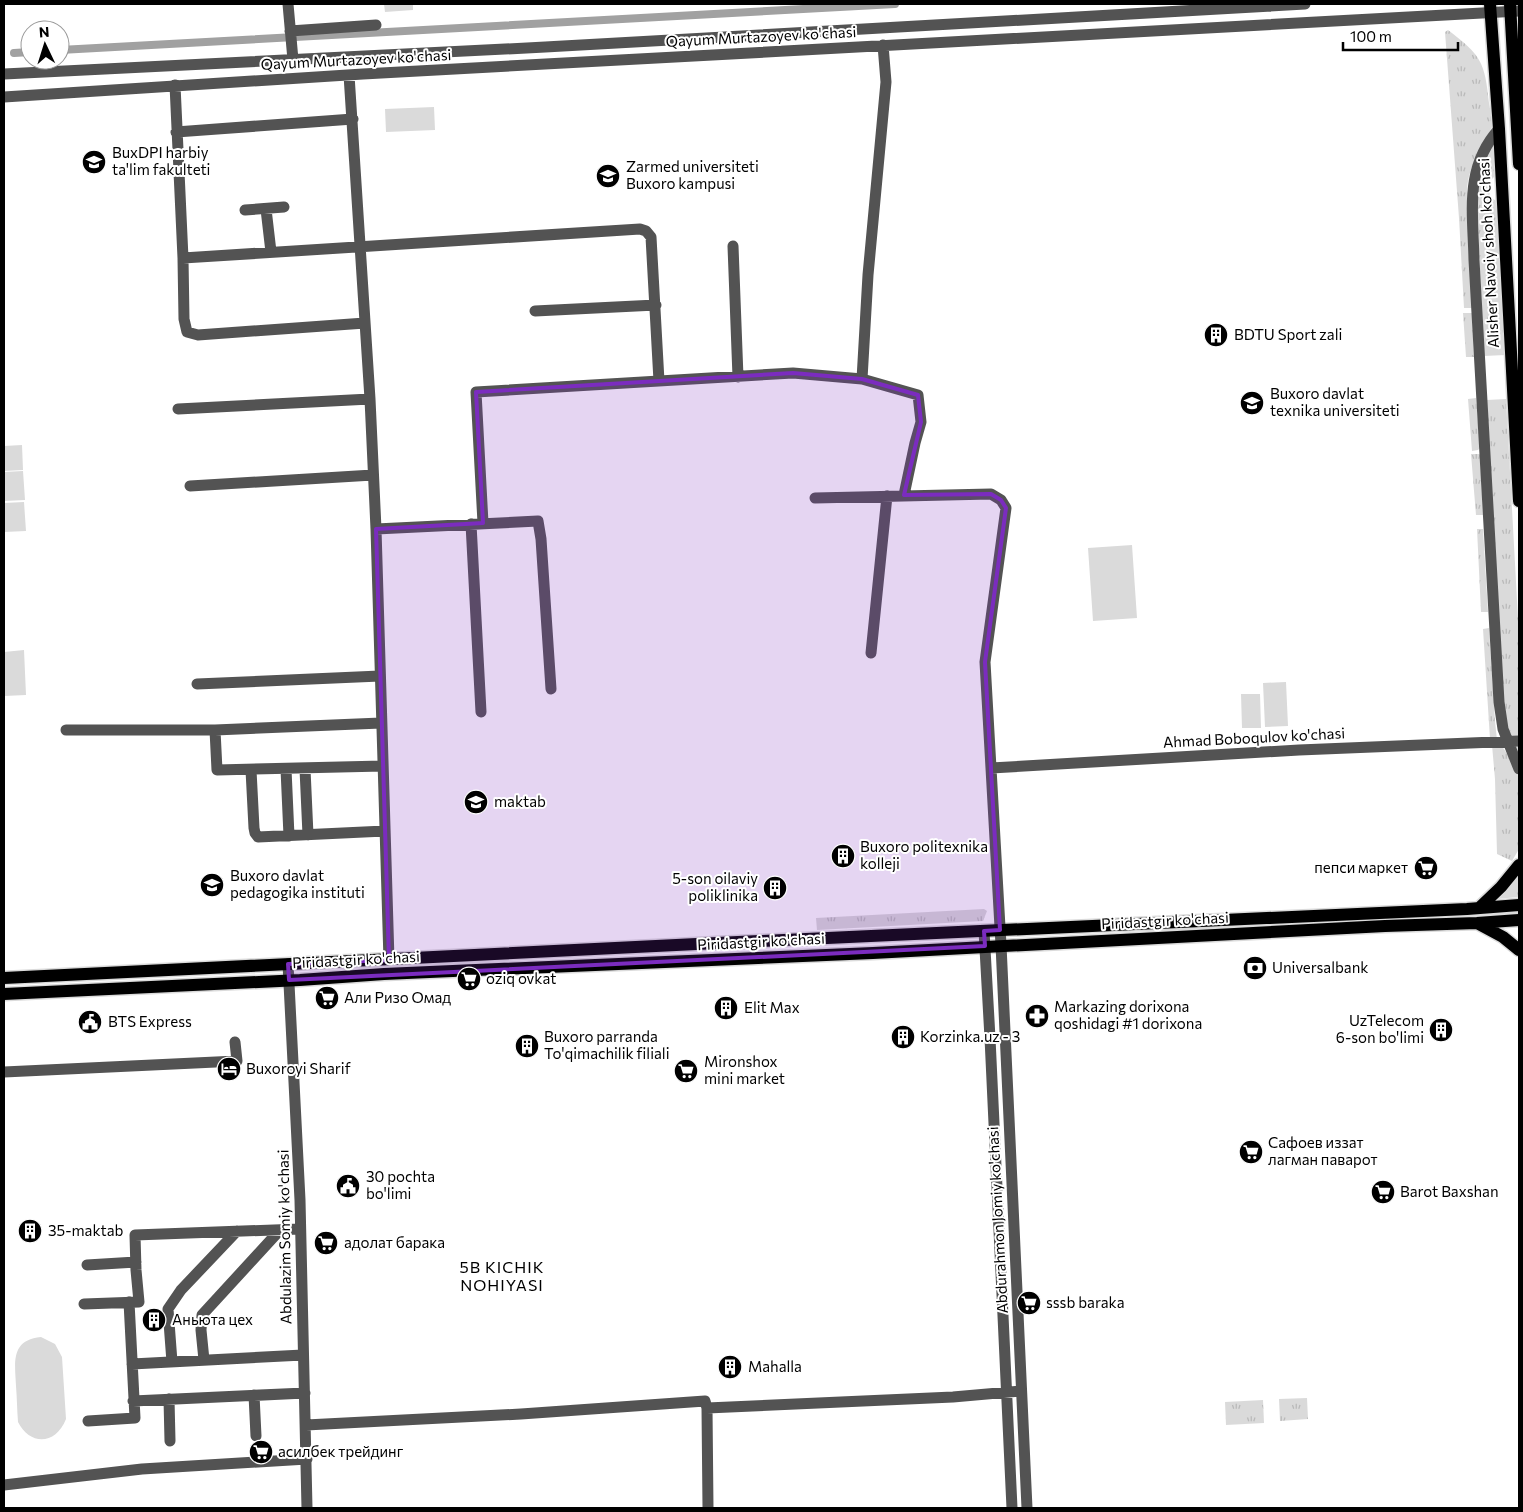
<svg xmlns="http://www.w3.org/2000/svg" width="1523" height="1512" font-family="Commissioner,sans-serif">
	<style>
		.grass { fill: url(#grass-tufts) }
		.garden { fill: #dadada }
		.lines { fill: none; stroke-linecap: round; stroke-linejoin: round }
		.canal { stroke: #a1a1a1; stroke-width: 8 }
		.major-casing { stroke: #dbdbdb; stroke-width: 15 }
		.minor { stroke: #535353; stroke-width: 11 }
		.major { stroke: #000; stroke-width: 12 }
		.marked { fill: #7b2cbf; fill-opacity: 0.2; stroke: #7b2cbf; stroke-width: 4; stroke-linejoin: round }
		.labels { text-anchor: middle; stroke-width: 4; stroke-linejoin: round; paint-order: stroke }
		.street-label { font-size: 15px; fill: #000; stroke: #fff }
		.poi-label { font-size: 15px; fill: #000; stroke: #fff; text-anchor: start }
		.neighbourhood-label { font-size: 16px; letter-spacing: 1px; fill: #000; stroke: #fff }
	</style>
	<defs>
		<pattern id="grass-tufts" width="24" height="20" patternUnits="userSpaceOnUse" patternTransform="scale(1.25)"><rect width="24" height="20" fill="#dadada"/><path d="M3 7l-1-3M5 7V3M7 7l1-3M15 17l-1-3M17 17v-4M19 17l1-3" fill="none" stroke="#b9b9b9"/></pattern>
	</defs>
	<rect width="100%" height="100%" fill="#fff"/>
	<path class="grass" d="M1448 30C1481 55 1485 62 1489 103 1490 110 1493 119 1492 126 1491 131 1486 138 1483 143 1475 159 1468 172 1467 190L1474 308H1464L1459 218 1445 32Z
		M1493 140 1496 175 1489 182 1490 197 1498 202 1505 355 1484 356 1476 186Z
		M1463 313H1472L1474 357H1466Z
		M1476 398 1480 448 1478 450 1472 451 1468 399Z
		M1506 399 1519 637V756L1502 712 1487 400Z
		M1471 454H1480L1483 515H1476Z
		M1477 529H1483L1488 612H1481Z
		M1489 628 1495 721 1497 740 1490 739 1483 629Z
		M1492 745H1501L1511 759 1519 778V849L1512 861 1497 854 1495 779Z
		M1519 873V897L1496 899 1515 880Z
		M984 909 987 911 983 921 817 930 816 918Z
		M1307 1398 1308 1419 1280 1421 1279 1399Z
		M1263 1400 1264 1423 1226 1425 1225 1402Z"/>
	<path class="garden" d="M384 4H413V10L385 12Z
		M434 107 435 130 386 132 385 109Z
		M22 445 23 470 4 471V446Z
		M23 471 25 500 4 501V472Z
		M24 502 26 531 4 532V503Z
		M1132 545 1137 618 1093 621 1088 548Z
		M24 650 26 695 4 696V652Z
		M1286 682 1288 726 1265 727 1263 683Z
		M1241 694H1260L1261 728H1242Z
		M41 1337 55 1344 62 1357 66 1419C56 1445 30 1446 18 1422 17 1410 17 1398 16 1386 15 1363 10 1340 41 1337Z"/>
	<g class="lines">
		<path class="canal" d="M60 50 895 4
			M14 53 30 52"/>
		<g class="major-casing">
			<path id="major" d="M1490 4 1499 129 1519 501
				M1510 4 1519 164
				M1479 908 1501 887 1519 865
				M1477 923 1503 937 1519 950
				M4 978 717 943 1467 909 1519 905
				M4 994 300 980 384 974 873 953 1385 926 1477 923 1519 920"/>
		</g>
		<path class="minor" d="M288 4 293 60
			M290 31 376 25
			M4 74C438 54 871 30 1305 4
			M349 75 370 399 376 529 389 960
			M175 85 183 258 640 229 646 231 651 237 659 381
			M4 97 363 74 1519 11
			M1499 129C1464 168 1473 212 1474 260L1499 702 1503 729 1519 769
			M176 132 353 119
			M266 209 271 252
			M245 210 284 207
			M733 246 738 377
			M183 258 184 319 187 332 198 335 365 323
			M535 311 656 305
			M862 379 868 275 886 82 883 45
			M178 409 370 399
			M190 486 373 475
			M815 498 991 494 1001 500 1006 508 985 662 1001 945 1027 1508
			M483 523 476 392 793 373 862 379 918 395 921 422 915 443 904 495
			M471 524 481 712
			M376 529 538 521 541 539 551 689
			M871 653 887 496
			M197 684 380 676
			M66 730H215L381 723
			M215 730 217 770 383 766
			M991 768 1299 750 1519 741
			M286 769 289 836
			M305 769 308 835
			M251 770 254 828 255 833 258 837 385 831
			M984 931 990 1038 1012 1508
			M288 964 300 1200 307 1508
			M4 1072 237 1061 235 1042
			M87 1265 136 1262
			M84 1304 139 1302 136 1270 135 1235 300 1229
			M204 1360 201 1330 202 1315 280 1230
			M172 1362 168 1309 181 1290 237 1231
			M132 1364 303 1355
			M254 1395 256 1436
			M169 1399 170 1441
			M133 1401 305 1393
			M707 1408 708 1508
			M88 1421 135 1418 129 1302
			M306 1425 521 1414 705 1401 707 1408 953 1397 1021 1391
			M4 1485 142 1469 307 1459"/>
		<use href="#major" class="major"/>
	</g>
	<path class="marked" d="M793 373 862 379 918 395 921 422 904 495 991 494 1001 500 1006 508 985 662 1000 930 984 931 985 946 289 980 288 964 389 960 376 529 483 523 476 392Z"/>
	<defs>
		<g id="university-disc" transform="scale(1.25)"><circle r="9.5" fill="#000" stroke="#fff"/><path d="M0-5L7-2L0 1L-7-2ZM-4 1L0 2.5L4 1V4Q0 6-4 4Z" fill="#fff"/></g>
		<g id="building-disc" transform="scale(1.25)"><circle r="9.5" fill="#000" stroke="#fff"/><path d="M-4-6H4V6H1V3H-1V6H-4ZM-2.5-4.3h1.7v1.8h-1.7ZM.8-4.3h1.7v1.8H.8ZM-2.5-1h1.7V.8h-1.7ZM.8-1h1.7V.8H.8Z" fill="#fff"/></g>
		<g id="school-disc" transform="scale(1.25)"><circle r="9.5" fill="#000" stroke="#fff"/><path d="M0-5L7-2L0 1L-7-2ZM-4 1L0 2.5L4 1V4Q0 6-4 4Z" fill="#fff"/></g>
		<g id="supermarket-disc" transform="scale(1.25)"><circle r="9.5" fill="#000" stroke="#fff"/><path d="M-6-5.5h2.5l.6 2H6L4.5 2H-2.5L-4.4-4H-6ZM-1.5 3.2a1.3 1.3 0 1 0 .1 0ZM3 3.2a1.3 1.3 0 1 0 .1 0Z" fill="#fff"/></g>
		<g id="bank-disc" transform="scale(1.25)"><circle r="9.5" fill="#000" stroke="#fff"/><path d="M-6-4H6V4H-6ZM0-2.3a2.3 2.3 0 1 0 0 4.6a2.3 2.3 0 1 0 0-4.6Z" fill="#fff"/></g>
		<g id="pharmacy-disc" transform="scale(1.25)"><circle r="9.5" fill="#000" stroke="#fff"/><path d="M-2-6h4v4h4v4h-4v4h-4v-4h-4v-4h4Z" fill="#fff"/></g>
		<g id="civic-disc" transform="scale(1.25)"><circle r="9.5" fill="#000" stroke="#fff"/><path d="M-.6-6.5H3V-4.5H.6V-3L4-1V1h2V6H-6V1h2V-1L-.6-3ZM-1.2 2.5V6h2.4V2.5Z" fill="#fff"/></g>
		<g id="hotel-disc" transform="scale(1.25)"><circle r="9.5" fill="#000" stroke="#fff"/><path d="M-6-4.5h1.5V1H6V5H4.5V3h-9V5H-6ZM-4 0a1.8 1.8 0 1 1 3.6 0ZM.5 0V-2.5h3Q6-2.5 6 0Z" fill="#fff"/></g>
	</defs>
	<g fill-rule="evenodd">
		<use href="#university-disc" x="94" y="162"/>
		<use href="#university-disc" x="608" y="176"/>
		<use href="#building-disc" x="1216" y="335"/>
		<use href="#university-disc" x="1252" y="403"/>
		<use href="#school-disc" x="476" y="802"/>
		<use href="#building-disc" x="843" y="856"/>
		<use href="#supermarket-disc" x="1426" y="868"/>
		<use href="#university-disc" x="212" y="885"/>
		<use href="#building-disc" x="775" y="888"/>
		<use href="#bank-disc" x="1255" y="968"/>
		<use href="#supermarket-disc" x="469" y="979"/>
		<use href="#supermarket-disc" x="327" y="998"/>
		<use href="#building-disc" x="726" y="1008"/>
		<use href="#pharmacy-disc" x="1037" y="1016"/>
		<use href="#civic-disc" x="90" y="1022"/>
		<use href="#building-disc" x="1441" y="1030"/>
		<use href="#building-disc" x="903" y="1037"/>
		<use href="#building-disc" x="527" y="1046"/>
		<use href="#hotel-disc" x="229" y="1069"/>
		<use href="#supermarket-disc" x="686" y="1071"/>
		<use href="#supermarket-disc" x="1251" y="1152"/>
		<use href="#civic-disc" x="348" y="1186"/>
		<use href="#supermarket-disc" x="1383" y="1192"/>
		<use href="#building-disc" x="30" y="1231"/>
		<use href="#supermarket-disc" x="326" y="1243"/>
		<use href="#supermarket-disc" x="1029" y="1303"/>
		<use href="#building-disc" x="154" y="1320"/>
		<use href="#building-disc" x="730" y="1367"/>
		<use href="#supermarket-disc" x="261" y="1452"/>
	</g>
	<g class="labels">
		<g class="street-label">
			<text transform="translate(761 37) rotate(-3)" y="5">Qayum Murtazoyev ko'chasi</text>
			<text transform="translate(356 60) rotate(-3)" y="5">Qayum Murtazoyev ko'chasi</text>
			<text transform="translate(1489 253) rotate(-93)" y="5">Alisher Navoiy shoh ko'chasi</text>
			<text transform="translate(1254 738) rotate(-3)" y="5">Ahmad Boboqulov ko'chasi</text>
			<text transform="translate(1165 921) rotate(-3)" y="5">Piridastgir ko'chasi</text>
			<text transform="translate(761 942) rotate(-3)" y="5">Piridastgir ko'chasi</text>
			<text transform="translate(356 960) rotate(-3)" y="5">Piridastgir ko'chasi</text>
			<text transform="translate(998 1220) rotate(-93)" y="5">Abdurahmon Jomiy ko'chasi</text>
			<text transform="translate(285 1237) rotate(-91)" y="5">Abdulazim Somiy ko'chasi</text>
		</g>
		<g class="poi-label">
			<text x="112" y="158">BuxDPI harbiy<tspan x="112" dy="17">ta'lim fakulteti</tspan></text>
			<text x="626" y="172">Zarmed universiteti<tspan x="626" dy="17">Buxoro kampusi</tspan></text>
			<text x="1234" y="340">BDTU Sport zali</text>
			<text x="1270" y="399">Buxoro davlat<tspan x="1270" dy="17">texnika universiteti</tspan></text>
			<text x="494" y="807">maktab</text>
			<text x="860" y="852">Buxoro politexnika<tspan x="860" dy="17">kolleji</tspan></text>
			<text x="1408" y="873" text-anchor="end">пепси маркет</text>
			<text x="230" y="881">Buxoro davlat<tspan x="230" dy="17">pedagogika instituti</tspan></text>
			<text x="758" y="884" text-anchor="end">5-son oilaviy<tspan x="758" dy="17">poliklinika</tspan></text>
			<text x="1272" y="973">Universalbank</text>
			<text x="486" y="984">oziq ovkat</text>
			<text x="344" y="1003">Али Ризо Омад</text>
			<text x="1054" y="1012">Markazing dorixona<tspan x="1054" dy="17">qoshidagi #1 dorixona</tspan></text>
			<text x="744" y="1013">Elit Max</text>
			<text x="1424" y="1026" text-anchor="end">UzTelecom<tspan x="1424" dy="17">6-son bo'limi</tspan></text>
			<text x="108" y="1027">BTS Express</text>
			<text x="544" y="1042">Buxoro parranda<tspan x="544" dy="17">To'qimachilik filiali</tspan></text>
			<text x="920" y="1042">Korzinka.uz - 3</text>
			<text x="704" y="1067">Mironshox<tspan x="704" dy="17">mini market</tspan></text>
			<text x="246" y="1074">Buxoroyi Sharif</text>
			<text x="1268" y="1148">Сафоев иззат<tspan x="1268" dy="17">лагман паварот</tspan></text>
			<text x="366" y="1182">30 pochta<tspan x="366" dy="17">bo'limi</tspan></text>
			<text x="1400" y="1197">Barot Baxshan</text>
			<text x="48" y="1236">35-maktab</text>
			<text x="344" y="1248">адолат барака</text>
			<text x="1046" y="1308">sssb baraka</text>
			<text x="172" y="1325">Аньюта цех</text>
			<text x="748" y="1372">Mahalla</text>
			<text x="278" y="1457">асилбек трейдинг</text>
		</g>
		<g class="neighbourhood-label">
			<text x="502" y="1273">5B KICHIK<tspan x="502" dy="18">NOHIYASI</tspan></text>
		</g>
	</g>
	<rect width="1523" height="1512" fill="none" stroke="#000000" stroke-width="10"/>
	<g transform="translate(45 45) rotate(356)"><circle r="24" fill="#ffffff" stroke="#999999"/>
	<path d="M0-4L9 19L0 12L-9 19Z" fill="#000000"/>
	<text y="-8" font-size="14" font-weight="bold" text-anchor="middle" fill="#000000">N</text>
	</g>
	<path d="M1343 42v8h115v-8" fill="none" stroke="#000000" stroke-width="2.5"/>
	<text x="1350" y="42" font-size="15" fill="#000000" stroke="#ffffff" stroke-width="4" paint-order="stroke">100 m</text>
</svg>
